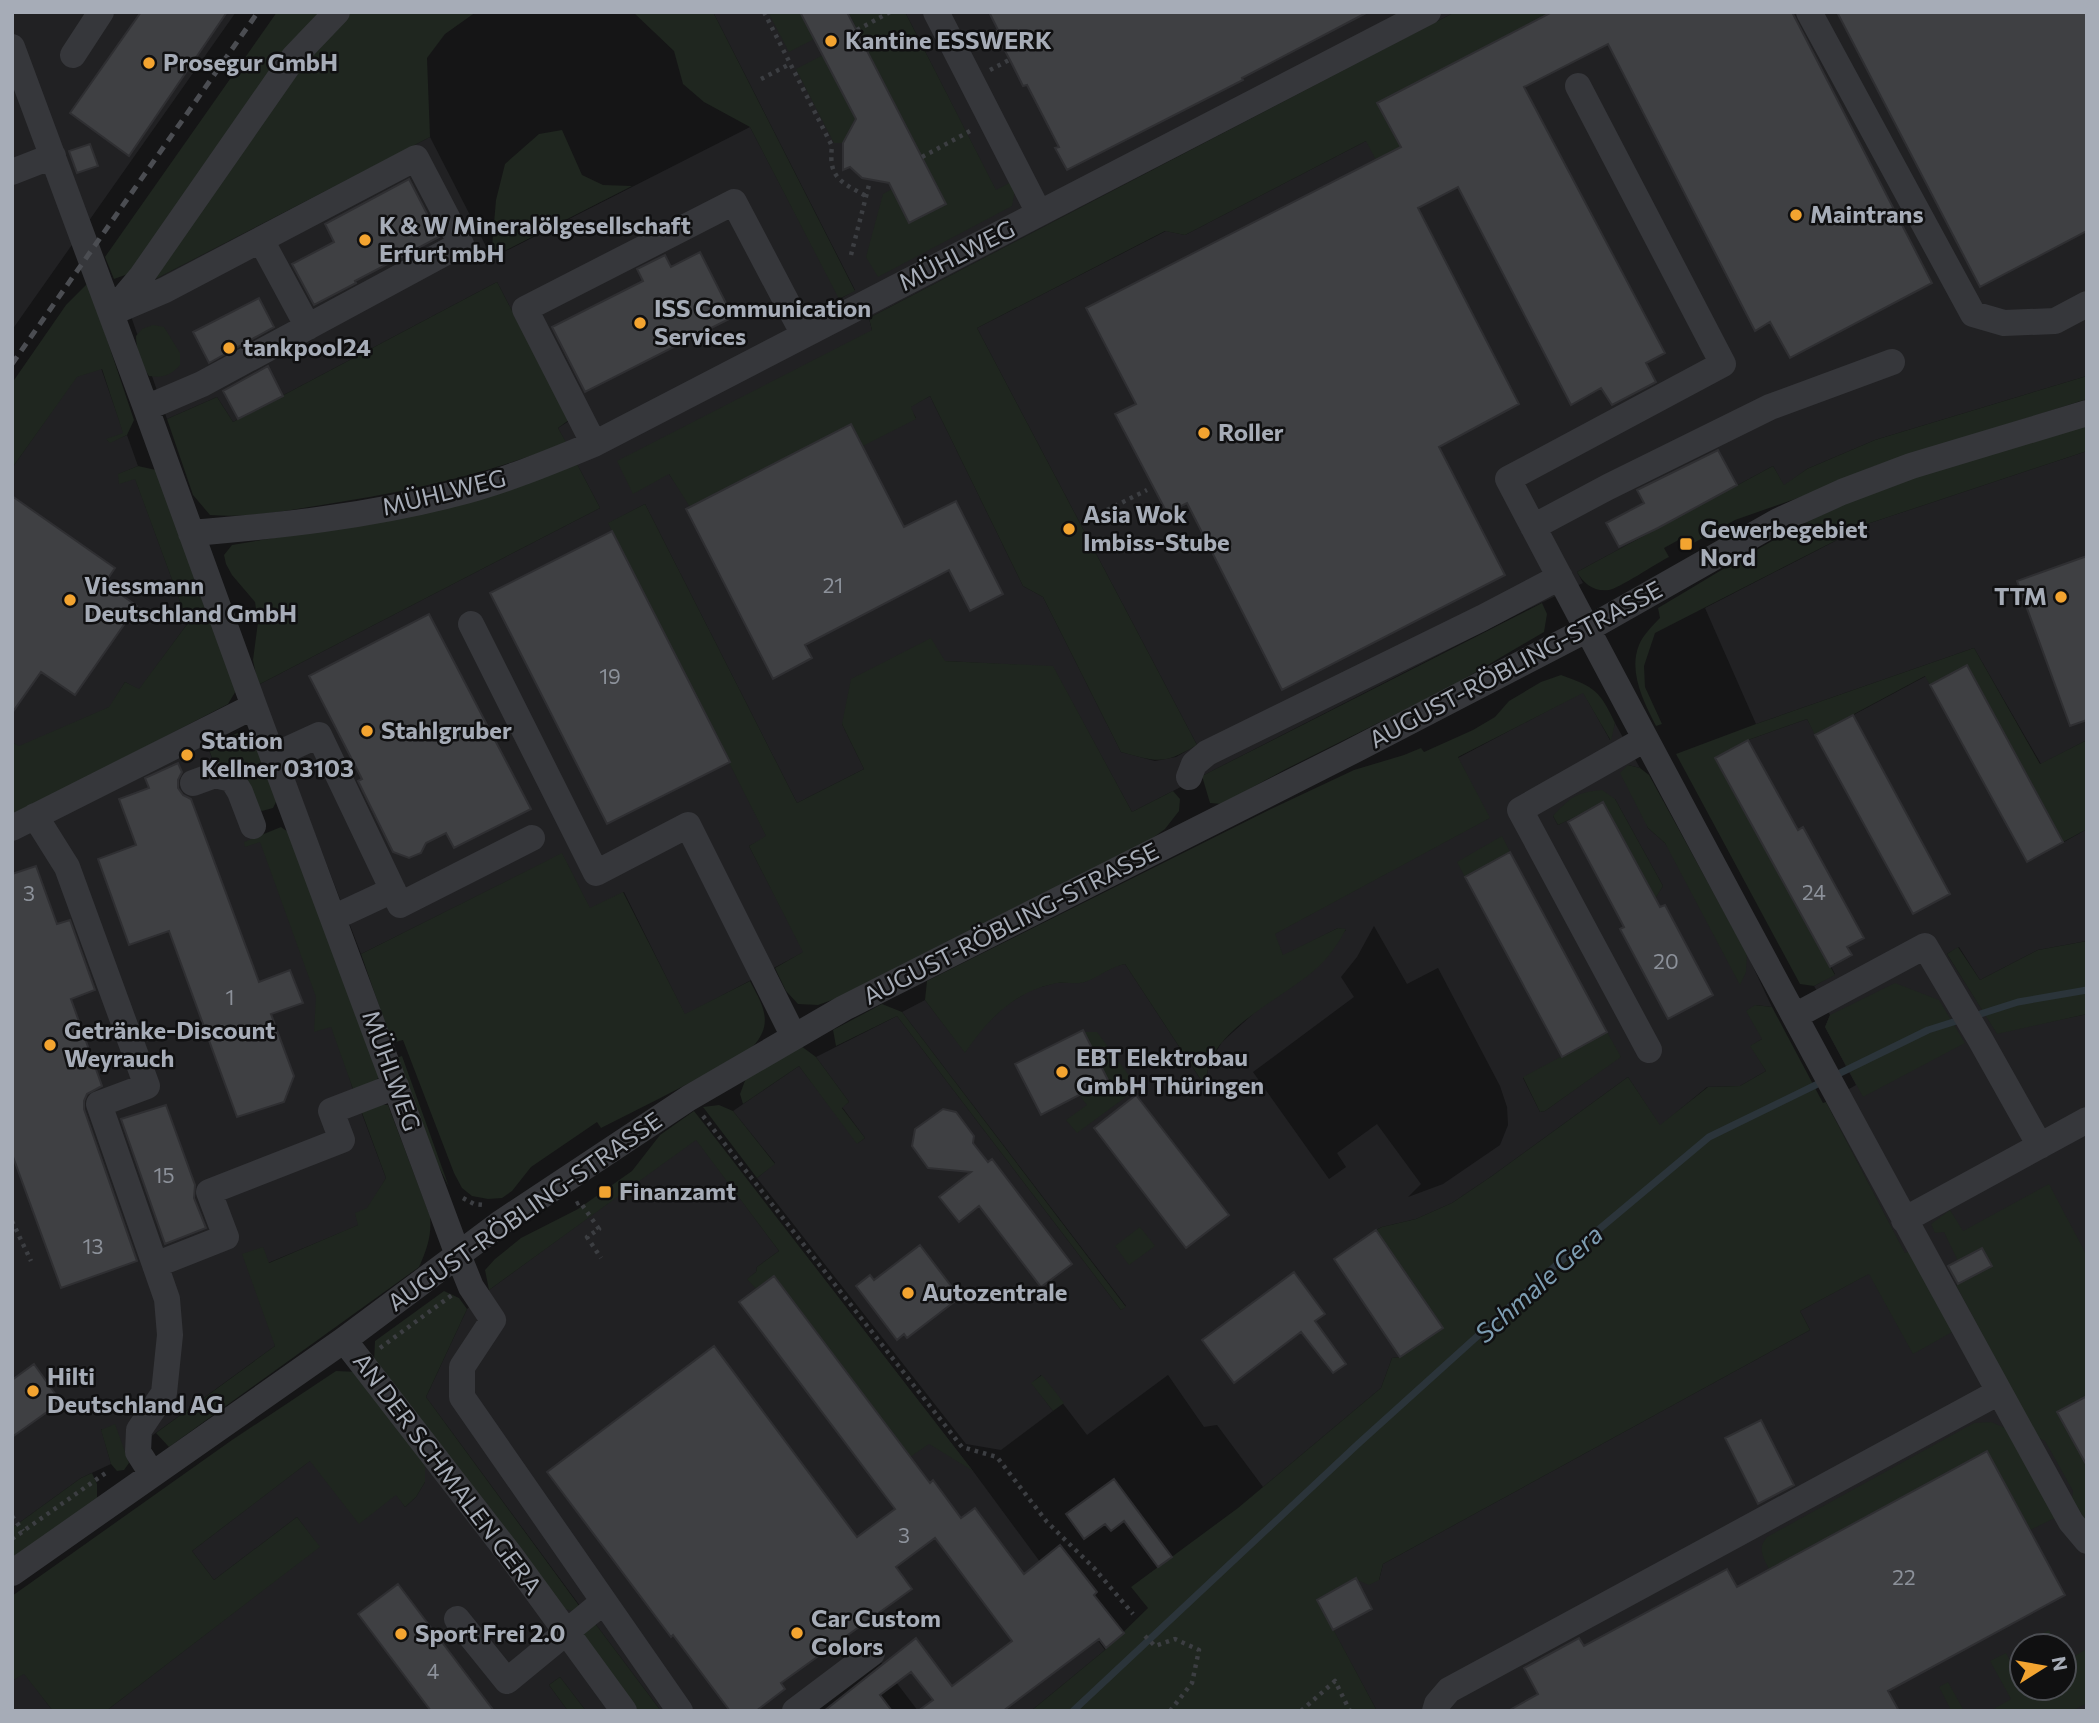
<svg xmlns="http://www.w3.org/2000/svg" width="2099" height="1723" font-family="Commissioner,sans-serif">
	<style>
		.built { fill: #212123; fill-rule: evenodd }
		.green { fill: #1f261f }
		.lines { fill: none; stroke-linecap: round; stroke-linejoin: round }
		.stream { stroke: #2b343a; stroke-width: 7 }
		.building { fill: #3f4043; stroke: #2f2f32; stroke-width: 2 }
		.path { stroke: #3c3e42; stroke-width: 4.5; stroke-dasharray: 3.5 5; stroke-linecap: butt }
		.minor { stroke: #36373b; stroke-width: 26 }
		.rail { stroke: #4b4d52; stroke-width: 5; stroke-dasharray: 9 7; stroke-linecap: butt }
		.poi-dot { fill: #f3a430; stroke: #101011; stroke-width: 2.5 }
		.labels { text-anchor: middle; stroke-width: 5; stroke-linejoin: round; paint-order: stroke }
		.number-label { font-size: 21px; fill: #8c919a }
		.poi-label { font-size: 24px; font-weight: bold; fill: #a6acb7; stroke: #101011; text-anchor: start }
		.street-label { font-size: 24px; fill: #a6acb7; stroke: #101011 }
		.water-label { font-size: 26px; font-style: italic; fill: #7d9db2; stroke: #101011 }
	</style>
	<rect width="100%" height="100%" fill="#151516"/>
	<path class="built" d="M12 12H236L12 330Z
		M713 12H848L946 204 909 223 866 257 996 191 905 12H1455L869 318 872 330 669 474 691 506 851 424 863 445 916 418 910 407 930 396 1023 586 1043 597 1121 752 1155 761 1176 757 1197 745 977 328 1166 231 1185 235 1366 141 1400 147 1377 103 1552 12H2087V376L1875 440 1807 469 1784 486 1773 466 1577 572 1583 583 1522 612 1132 812 1053 667 945 661 842 724 864 769 797 803 645 504 609 523 767 837 749 846 804 952 685 1015 624 892 590 909 562 854 361 954 258 685 600 508 558 428 569 421 497 282 233 422 217 397 167 419 127 305 140 287 430 137 492 258 750 127 840 299 855 290Z
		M101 368 124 434 107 440 110 442 127 435 138 466 119 474V483L135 478 188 623 139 690 125 682 110 707 19 747 12 742V468L76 377Z
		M2087 451V740L2041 764 1974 648 1756 724 1705 608 1870 523Z
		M1967 665 2064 842 2087 829V941L2038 950 1980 980 1959 947 1947 954 1997 1033 2087 1014V1711H1377L1317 1600 1356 1578 1379 1580 1383 1564 1810 1330 1800 1311 1905 1254 1826 1102 1856 1085 1825 1027 1830 1015 1814 986 1835 974 1715 758 1748 740 1807 719 1816 735 1926 676 1931 685ZM2022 1646H2064V1688H2022Z
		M1583 692 1610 740 1615 723 1640 768 1628 765 1648 828 1665 843 1747 954 1772 1007 1755 1005 1762 1039 1751 1046 1766 1071 1740 1086 1707 1087 1660 1126 1628 1077 1492 1176 1452 1203 1416 1219 1382 1227 1376 1230 1443 1328 1400 1357 1392 1358 1381 1388 1263 1487 1217 1425 1204 1427 1168 1375 1087 1435 1041 1375 1032 1383 1053 1411 1001 1450 966 1444 757 1178 775 1163 733 1111 799 1066 858 1143 865 1138 842 1107 849 1102 816 1057 897 1016 1121 1310 1126 1306 902 1012 925 1000 965 1052 980 1030 1005 1006 1030 990 1055 983 1084 982 1116 966 1125 964 1205 1086 1209 1063 1222 1042 1346 930 1338 928 1283 956 1274 934 1489 818 1458 758ZM1615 799 1663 886 1655 898 1603 802 1558 825 1553 816ZM1374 926 1407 984 1438 968 1500 1086 1507 1107 1508 1125 1500 1145 1443 1184 1408 1197 1421 1184 1377 1124 1337 1153 1346 1167 1329 1179 1253 1072 1354 997 1341 977 1357 957ZM1621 1056 1545 1111 1540 1112 1523 1078 1562 1057Z
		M205 739 214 764H227L237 771 261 836 278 830 353 1090 386 1178 359 1225 268 1263 275 1346 127 1454 101 1429 111 1464 81 1478 12 1528V840Z
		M696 1139 779 1251 757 1267 756 1272 748 1279 757 1289 804 1253 973 1471 1105 1650 1031 1711H918L880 1661 815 1711H661L594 1622 584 1627 559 1607 580 1606 426 1397 467 1309 489 1290Z
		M311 1460 397 1495 405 1507 416 1497 425 1482V1461L618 1711H586L560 1677 549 1685 568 1711H106L319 1547 297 1517 214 1580 192 1551Z
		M24 1673 53 1711H12V1681Z"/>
	<path class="green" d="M277 12H325L128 274 114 279 105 257Z
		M351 12H476L445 34 427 58 430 137 140 287 324 31Z
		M633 12H713L855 291 839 299 750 127 704 102 683 84 674 51Z
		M768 12H800L814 39 789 52Z
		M848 12H905L996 190 1011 182 1015 190 1012 206 878 277 866 257 883 194 892 189 909 223 946 204Z
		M1455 12H1552L1378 103 1401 147 1376 160 1366 141 1185 235 1165 231 977 328 1197 745C1163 765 1158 762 1121 752L1043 597 1023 586 930 396 911 407 916 419 863 446 851 424 690 507 669 474 633 494 617 461 872 330 869 318Z
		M823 55 858 123 851 128 843 143H834L796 69Z
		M562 130 582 175 603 185 632 186 491 258 496 200 505 164 539 134Z
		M497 282 569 420 558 428 566 442C488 475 405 492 322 505 284 511 249 518 210 515L193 495 167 419 217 397 233 422Z
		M88 283 134 420 127 435 110 443 106 439 123 433 102 369 77 377 12 468V383L66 305Z
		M153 325 164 327 180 353V365C170 376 163 378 149 376 141 364 136 350 136 336L142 329Z
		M2087 376V399L1872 467 1809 494 1735 520 1690 545 1684 537 1664 548 1669 557C1657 563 1618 589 1609 590 1594 592 1584 584 1577 572L1773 466 1784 485 1807 469 1875 440Z
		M2087 423V451L1870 523 1655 633 1644 666 1645 687 1662 724 1656 726C1644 702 1628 672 1639 645 1643 635 1653 625 1660 618L1658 608C1719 572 1780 533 1845 504 1923 471 2006 448 2087 423Z
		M577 464 600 508 258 685 253 660 258 622 255 602 232 575 226 564 224 555 232 545 350 525Z
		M138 466 156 470 237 689 228 704 12 816V742L19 746 109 707 125 682 139 689 188 623 135 479 119 484 118 474Z
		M645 504 797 803 864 769 842 724 851 679 931 638 945 661 1053 666 1132 812 1173 791 1180 799 1179 811 1165 829 1143 845 854 992 818 1005 798 1004 786 991 775 968 803 952 749 846 766 836 608 523Z
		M1542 603 1547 614 1544 632 1452 686 1284 770 1222 804 1210 803 1202 776Z
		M1974 648 2040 764 2087 740V829L2063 842 1967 665 1930 685 1925 676 1815 735 1807 719 1748 740 1715 759 1835 975 1814 986 1800 984 1676 754 1756 724Z
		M1561 675C1595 687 1600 691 1615 723L1611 741 1583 693 1458 757 1490 818 1275 934 1283 955 1338 928 1346 929C1338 944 1329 957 1317 968 1288 995 1221 1025 1209 1065 1207 1072 1206 1079 1205 1086L1125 964C1110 967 1099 977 1085 982 1075 985 1063 981 1053 984 1014 992 986 1021 965 1053L925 1000 927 981 1271 809 1354 770 1404 755 1421 748 1424 752 1473 730 1495 717 1509 701 1541 682Z
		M242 731 253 739 277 800 273 808 262 811 251 807C242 784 242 764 214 764L208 746Z
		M1628 765 1640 768 1649 775 1747 954 1746 972 1740 985 1665 843 1648 828 1620 773Z
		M1602 790 1615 799 1663 886 1655 899 1604 803 1558 825 1553 816C1569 798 1577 792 1602 790Z
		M281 827 291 834 381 1074 374 1083 353 1089 331 1027 314 1032 316 997 260 842 245 847 244 842Z
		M1502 836 1510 852 1465 877 1457 862Z
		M562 853 590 908 623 892 685 1014 750 981C759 999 772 1017 760 1037 752 1052 732 1059 717 1068 679 1089 640 1108 601 1128L597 1122 531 1167 512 1191 502 1198 488 1199 472 1196 462 1188 454 1173 403 1040 392 1043 361 954Z
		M2087 941V1014L1997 1034 1947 954 1958 947 1980 980 2038 950Z
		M1895 983 1939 1000 1965 1043 1863 1097 1825 1027 1830 1015Z
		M882 1004 902 1012 1126 1307 1121 1310 897 1016 836 1046 833 1030Z
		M1755 1005 1772 1007 1823 1103 1826 1102 1905 1253 1910 1251 1954 1331 1913 1354 1869 1274 1800 1311 1810 1330 1383 1564 1379 1580 1369 1585 1355 1579 1317 1599 1377 1711H1031L1105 1650 1148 1608 1131 1587 1238 1508 1381 1388 1392 1358 1400 1357 1443 1328 1376 1230 1382 1227 1416 1219 1452 1203 1492 1176 1628 1077 1660 1125 1708 1087 1740 1086 1766 1071 1750 1046 1762 1039 1746 1011Z
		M1084 1032H1097L1138 1088 1077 1133 1066 1120 1087 1105 1079 1095 1108 1080Z
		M1607 1032 1621 1057 1545 1111 1540 1112 1523 1077Z
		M801 1046 816 1057 849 1102 842 1108 865 1138 857 1144 799 1066 743 1104 740 1094 746 1078Z
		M402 1056 449 1187 437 1163 396 1058Z
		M378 1104 388 1105 430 1216C432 1235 427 1249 419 1267L169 1447 156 1433 275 1346 242 1254 263 1247 269 1263 358 1225 355 1213 367 1208 386 1178 361 1110Z
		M719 1105 733 1111 775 1164 757 1178 703 1107Z
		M694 1111 709 1130 973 1471 929 1444 910 1457 774 1276 756 1289 747 1279 756 1272 757 1267 779 1251 696 1140 489 1290 485 1270 495 1259 521 1238 578 1209 632 1171 660 1135Z
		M2049 1184 2087 1256V1396L2057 1413 2087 1466V1522L2072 1499 2073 1491 2045 1441 2037 1437 1956 1285 1991 1266 1958 1261 1944 1232 1935 1233 1931 1224 1950 1210 1963 1231Z
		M1140 1227 1155 1246 1129 1265 1115 1246Z
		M444 1291 459 1298 467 1309 426 1397 580 1607 572 1611 559 1607 374 1362 375 1341Z
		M336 1371 359 1372 425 1461V1482L416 1497 405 1507 396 1495 359 1524 310 1461 192 1551 214 1580 297 1517 320 1547 106 1711H53L24 1674 12 1681V1596L232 1440Z
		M1042 1375 1064 1403 1053 1411 1031 1383Z
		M1991 1422 2005 1428 2055 1518 2030 1530 1987 1451 1769 1569C1763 1557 1757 1548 1767 1537L1974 1423Z
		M115 1424 129 1463 124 1470 117 1471 111 1464 101 1430Z
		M92 1473 97 1484V1499L12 1559V1528L81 1478Z
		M594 1622 661 1711H635L582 1638 584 1627Z
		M2049 1630 2057 1646H2022V1648L2020 1645Z
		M2087 1649V1703L2072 1711H1990L2011 1699 1990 1661 2006 1653 2022 1683V1688H2064V1658L2066 1661Z
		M560 1677 586 1711H568L549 1685Z
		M1948 1682 1964 1711H1947L1950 1708 1939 1687Z"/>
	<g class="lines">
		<path class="stream" d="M1974 1016 2018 1002 2087 990
			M1073 1711 1358 1444 1554 1267 1709 1137 1928 1030 1963 1019"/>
	</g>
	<path class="building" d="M141 12H227L129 156 70 113Z
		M800 12H847L946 204 909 223 889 183 862 178 850 167 843 170V143L856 119Z
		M989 12H1368L1242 78 1243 80 1067 170 1055 148 1059 147 1027 85 1023 86 1011 62 995 32 998 30Z
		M1552 12H1792L1932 283 1790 358 1770 322 1755 331 1608 44 1524 87 1665 353 1646 363 1656 382 1612 405 1601 388 1571 405 1458 187 1418 208 1519 404 1439 447 1505 575 1282 690 1187 503 1167 513 1115 414 1136 404 1086 308 1401 147 1377 103Z
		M1837 12H2087V231L1980 287Z
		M90 144 98 166 77 173 69 151Z
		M409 179 439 237 355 281 356 283 314 305 292 264 334 242 325 224Z
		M700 252 733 317 585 392 552 327 643 281 637 269 665 255 671 267Z
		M259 298 274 327 209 363 193 332Z
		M268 366 283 396 238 419 223 391Z
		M851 424 904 527 956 501 1003 594 970 611 949 570 805 645 812 658 773 679 686 509Z
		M1718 450 1737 485 1658 528 1619 547 1606 523 1644 503 1637 490Z
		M12 496 115 568 105 583 137 606 75 695 41 672 12 713Z
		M612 531 730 762 607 824 490 593Z
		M2087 556V720L2070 726 2017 581Z
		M429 614 531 809 454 848 446 833 426 843 421 853 409 858 393 852 358 781 362 779 309 676Z
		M1967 665 2063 842 2027 862 1930 685Z
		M1853 715 1950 894 1913 914 1815 735Z
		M1748 740 1798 830 1803 827 1864 938 1847 947 1852 955 1830 967 1715 758Z
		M178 763 182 772 178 780V788L183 795 191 799 259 982 290 970 303 1003 271 1014 294 1076 284 1102 237 1117 169 931 129 945 98 859 136 845 119 799 149 788 145 778Z
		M1603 802 1660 907 1665 905 1713 995 1668 1019 1620 929 1624 927 1568 822Z
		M1510 852 1607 1032 1562 1057 1465 877Z
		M36 866 57 924 70 920 95 990 71 999 102 1086 87 1094 84 1101V1109L137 1261 61 1288 12 1154V874Z
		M1083 1030 1108 1080 1041 1115 1015 1064Z
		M1136 1095 1229 1215 1186 1248 1094 1128Z
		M166 1105 195 1185 194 1198 206 1228 165 1244 121 1119Z
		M943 1109 956 1112 974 1136 973 1143 988 1162 992 1159 1072 1264 1041 1287 979 1206 959 1222 939 1197 971 1172 928 1168 912 1146 915 1129Z
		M1376 1230 1443 1328 1400 1357 1334 1259Z
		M920 1245 958 1295 952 1299 954 1302 907 1338 904 1334 897 1340 856 1286 870 1275 874 1280Z
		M1982 1248 1992 1266 1958 1284 1948 1266Z
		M1294 1272 1325 1314 1315 1321 1346 1364 1333 1373 1301 1332 1234 1383 1202 1340Z
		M774 1276 930 1483 933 1480 961 1518 975 1508 1024 1574 1060 1545 1097 1592 1094 1595 1124 1633 1106 1648 1099 1639 1003 1711H918L933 1700 911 1672 880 1695 892 1711H824L916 1638 952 1686 1012 1641 935 1538 896 1567 912 1589 781 1683 785 1689 756 1711H730L673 1635 671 1637 547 1472 714 1346 857 1537 895 1509 739 1302Z
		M34 1364 61 1402 12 1437V1380Z
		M2087 1396V1466L2057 1412Z
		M1761 1420 1794 1485 1758 1504 1725 1438Z
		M1987 1451 2065 1595 1888 1691 1899 1711H1508L1538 1694 1524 1668 1579 1638 1584 1646 1727 1569 1737 1587Z
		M1114 1479 1172 1557 1158 1567 1124 1521 1111 1531 1105 1524 1084 1539 1066 1514Z
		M1356 1578 1372 1609 1333 1630 1317 1600Z
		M398 1584 494 1711H431L358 1614Z"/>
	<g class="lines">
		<path class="path" d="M764 12 832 146C828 178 841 182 866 196
			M857 30 890 12
			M990 70 1011 59
			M761 79 790 64
			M922 157 972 130
			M851 255 870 181
			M1107 510 1147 490
			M703 1116 962 1447 997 1457 1047 1522 1094 1568 1133 1614
			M463 1198 474 1204 484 1205
			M576 1204 580 1202 599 1229 587 1237 601 1258
			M12 1221 31 1261
			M380 1348 452 1295
			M12 1516 23 1531
			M12 1539 107 1472
			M1145 1636 1155 1646 1175 1639 1199 1650 1192 1683 1170 1711
			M1301 1711 1335 1681 1350 1711"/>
		<path class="minor" d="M936 12 1039 213
			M1809 12 1973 314 2004 323 2055 321 2087 304
			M12 47 146 408 254 706 458 1255 471 1287 493 1320 462 1367V1397L680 1711
			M73 55 101 12
			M1578 86 1723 364 1508 479C1692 829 1880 1176 2071 1522L2087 1541
			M12 172 53 156
			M261 240 308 327
			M114 309 141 277 294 57 337 12
			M111 313 165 290 416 158 461 244 202 384 146 408
			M594 444 525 309 734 202 804 335
			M1533 527 1608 487 1770 407 1892 362
			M191 533C279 526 368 516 454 494 502 482 548 463 594 444L1428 12
			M471 624 596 873 688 825 794 1037
			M1645 739 1520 810 1649 1050
			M273 756 319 735 400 905 532 838
			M1189 777 1194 764 1207 753 1482 618 1560 577
			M193 783 215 775 232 779 240 792 253 826
			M35 816 67 867 147 1086 99 1104 167 1299 170 1335 164 1393 139 1430 138 1452 152 1474
			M12 828 254 706
			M333 918 393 890
			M1795 1016 1925 946 1980 1039 2040 1146
			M1904 1220 2087 1120
			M155 1265 226 1237 209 1192 342 1140 331 1111 396 1086
			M344 1340 511 1556 624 1711
			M12 1573 344 1340 502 1222 689 1098 844 1008 1347 754 1586 630 1778 521 1842 492 1911 466 2087 413
			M457 1619 507 1681 603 1602
			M795 1711 872 1653
			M1435 1711 1437 1704 1449 1690 1999 1392"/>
		<path class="rail" d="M12 364 258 12"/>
	</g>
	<g class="poi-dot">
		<circle cx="831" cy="41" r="7"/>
		<circle cx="149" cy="63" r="7"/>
		<circle cx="1796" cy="215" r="7"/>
		<circle cx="365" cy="240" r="7"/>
		<circle cx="640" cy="323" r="7"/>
		<circle cx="229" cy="348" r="7"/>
		<circle cx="1204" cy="433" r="7"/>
		<circle cx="1069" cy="529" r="7"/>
		<rect x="1679" y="537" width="14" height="14" rx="3.5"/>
		<circle cx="2061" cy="597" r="7"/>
		<circle cx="70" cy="600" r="7"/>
		<circle cx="367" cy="731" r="7"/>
		<circle cx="187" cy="755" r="7"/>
		<circle cx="50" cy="1045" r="7"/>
		<circle cx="1062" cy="1072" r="7"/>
		<rect x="598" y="1185" width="14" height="14" rx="3.5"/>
		<circle cx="908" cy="1293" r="7"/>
		<circle cx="33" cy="1391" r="7"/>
		<circle cx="797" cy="1633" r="7"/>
		<circle cx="401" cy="1634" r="7"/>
	</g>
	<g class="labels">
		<g class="number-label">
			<text x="833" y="593">21</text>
			<text x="610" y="684">19</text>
			<text x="1814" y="900">24</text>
			<text x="29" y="901">3</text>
			<text x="1666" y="969">20</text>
			<text x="230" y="1005">1</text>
			<text x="164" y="1183">15</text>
			<text x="93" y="1254">13</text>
			<text x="904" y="1543">3</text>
			<text x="1904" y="1585">22</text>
			<text x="433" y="1679">4</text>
		</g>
		<g class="poi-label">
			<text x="845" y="49">Kantine ESSWERK</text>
			<text x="163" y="71">Prosegur GmbH</text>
			<text x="1810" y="223">Maintrans</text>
			<text x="379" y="234">K &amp; W Mineralölgesellschaft<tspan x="379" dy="28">Erfurt mbH</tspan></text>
			<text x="654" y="317">ISS Communication<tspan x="654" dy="28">Services</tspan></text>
			<text x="243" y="356">tankpool24</text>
			<text x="1218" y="441">Roller</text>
			<text x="1083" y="523">Asia Wok<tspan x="1083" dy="28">Imbiss-Stube</tspan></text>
			<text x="1700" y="538">Gewerbegebiet<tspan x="1700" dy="28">Nord</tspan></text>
			<text x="84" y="594">Viessmann<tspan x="84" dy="28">Deutschland GmbH</tspan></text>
			<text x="2047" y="605" text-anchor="end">TTM</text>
			<text x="381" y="739">Stahlgruber</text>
			<text x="201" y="749">Station<tspan x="201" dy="28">Kellner 03103</tspan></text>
			<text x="64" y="1039">Getränke-Discount<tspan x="64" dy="28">Weyrauch</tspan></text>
			<text x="1076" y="1066">EBT Elektrobau<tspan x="1076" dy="28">GmbH Thüringen</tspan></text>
			<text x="619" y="1200">Finanzamt</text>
			<text x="922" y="1301">Autozentrale</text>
			<text x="47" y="1385">Hilti<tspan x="47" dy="28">Deutschland AG</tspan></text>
			<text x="811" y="1627">Car Custom<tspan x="811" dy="28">Colors</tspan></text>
			<text x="415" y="1642">Sport Frei 2.0</text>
		</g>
		<g class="street-label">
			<text transform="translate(957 256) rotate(-27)" y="8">MÜHLWEG</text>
			<text transform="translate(444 493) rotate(-14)" y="8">MÜHLWEG</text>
			<text transform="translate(1516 665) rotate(-28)" y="8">AUGUST-RÖBLING-STRASSE</text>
			<text transform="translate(1011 924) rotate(-27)" y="8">AUGUST-RÖBLING-STRASSE</text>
			<text transform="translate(391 1071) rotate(70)" y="8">MÜHLWEG</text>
			<text transform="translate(525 1212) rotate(-35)" y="8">AUGUST-RÖBLING-STRASSE</text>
			<text transform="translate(447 1474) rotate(53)" y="8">AN DER SCHMALEN GERA</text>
		</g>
		<g class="water-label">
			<text transform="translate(1539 1284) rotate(-42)" y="9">Schmale Gera</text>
		</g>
	</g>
	<rect width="2099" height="1723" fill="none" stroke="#a6acb7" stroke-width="28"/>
	<g transform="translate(2043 1667) rotate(79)"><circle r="33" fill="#101011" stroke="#4c4e53" stroke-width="2"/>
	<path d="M0-5L12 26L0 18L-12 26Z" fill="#f3a430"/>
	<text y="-10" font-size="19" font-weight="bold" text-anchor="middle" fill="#a6acb7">N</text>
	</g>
</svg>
